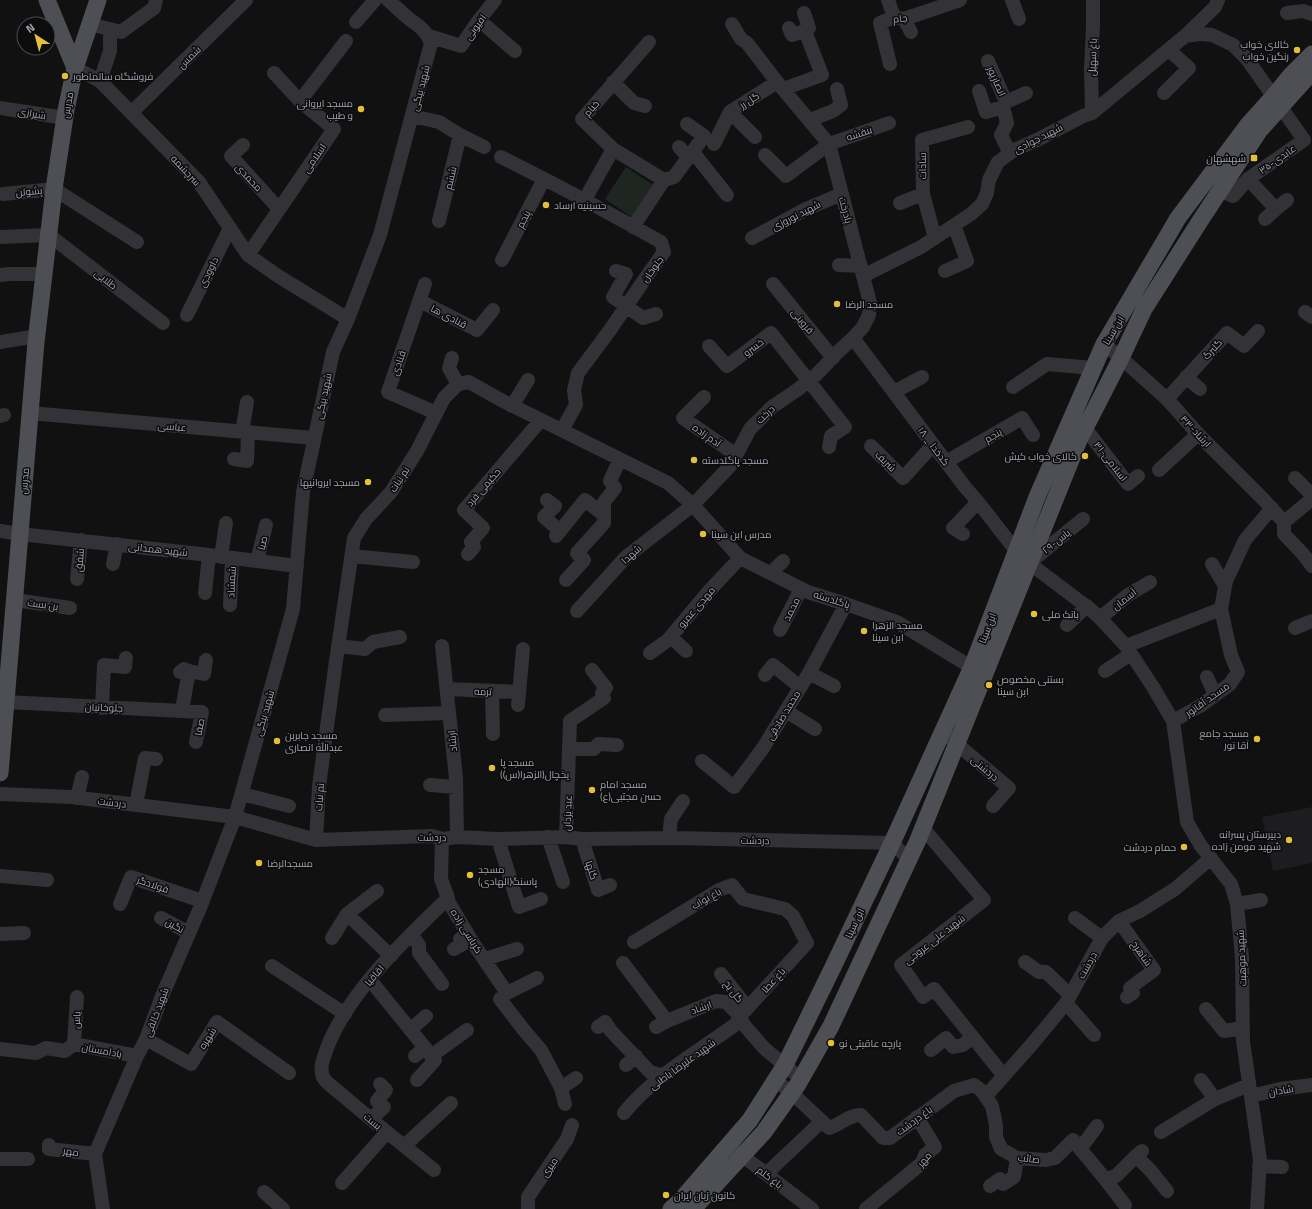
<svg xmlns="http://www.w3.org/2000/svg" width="1312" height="1209" font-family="'Titillium Web',Cairo,sans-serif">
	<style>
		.built { fill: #1d1d1f }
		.green { fill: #1f2621 }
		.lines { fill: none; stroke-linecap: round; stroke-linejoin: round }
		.minor { stroke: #323237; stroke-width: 14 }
		.major { stroke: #4e4f55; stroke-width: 17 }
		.poi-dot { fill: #e4bf37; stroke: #0c0c0d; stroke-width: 1.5 }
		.labels { text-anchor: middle; stroke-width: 3; stroke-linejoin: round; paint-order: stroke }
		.street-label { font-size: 10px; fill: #a3a6b2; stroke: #0c0c0d }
		.poi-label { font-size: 10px; fill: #a3a6b2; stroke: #0c0c0d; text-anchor: start }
	</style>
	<rect width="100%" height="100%" fill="#111112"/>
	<path class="built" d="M1312 807V863L1273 871 1262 817Z"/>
	<path class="green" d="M626 167 653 185 632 217 605 199Z"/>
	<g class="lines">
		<path class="minor" d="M888 0 894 17
			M1012 0 1019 19
			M1287 13 1303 11 1312 14
			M904 19 911 32
			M479 20 515 51
			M356 22 375 0
			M90 24 121 32 154 8 156 0
			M732 24 741 39 747 43 777 82 829 144 863 276
			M789 28 792 35 805 31
			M429 36 461 46 479 20 495 0
			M1185 36 1200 34 1212 35 1233 45 1247 59 1304 140 1248 179 1233 196 1220 191
			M988 61 1006 102 1003 107 1007 123 1001 135 1010 153
			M890 64 880 23 894 17 904 19 960 0
			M75 68 100 81 199 182 248 255 278 276 348 319
			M100 81 110 51V29
			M613 82 634 103 645 106
			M783 89 822 75 805 31 809 28 804 13
			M979 91 986 112 1003 107
			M1164 93 1189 68 1169 50
			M300 101 346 41
			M1006 102 1026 93
			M0 108 65 118
			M730 112 755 137
			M131 113 246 0
			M1092 113 1091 69 1093 26V0
			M412 116 439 122 460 135 484 147
			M810 120 833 111 841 105 837 89
			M714 144 730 112 777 82
			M243 145 231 156 279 209
			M679 147 689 158
			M693 152 727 195
			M765 155 786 176 829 144 889 123
			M501 157C555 184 608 212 661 242L664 252 651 270 610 330 578 373 574 390 576 405 562 430
			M1248 179 1276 209 1265 219
			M664 180 674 177 704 136 687 124
			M3 194 54 189 137 242
			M584 201 613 149
			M900 203 923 194
			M1276 209 1287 200
			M439 221 460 135
			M633 227 664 180 613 149 582 119 649 42
			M0 237 49 235 163 323
			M752 238 806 209 842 194
			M935 238 923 194 922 140 968 127
			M248 255 334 129 300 101 274 73
			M502 260 544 179
			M839 265 861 266
			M616 271 626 274 613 297 643 318 656 314
			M945 271 967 261 954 225
			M0 275 9 274H44
			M425 284 388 392 436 413
			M773 284 833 358
			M420 301 477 330 493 310
			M1305 312 1312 317
			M187 315 230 228
			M853 338 965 487 978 502 1017 552 1029 563 1090 609 1100 618 1126 646 1153 687 1173 721 1187 822 1201 846 1231 884 1237 904 1242 958 1243 1041 1260 1160 1257 1209
			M0 342 37 336
			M1104 344 1121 358 1167 399 1198 434 1264 500 1284 522
			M709 346 727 366 771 333 845 427 831 436 829 447
			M452 358 449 368 458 384
			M1186 377 1200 389
			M1013 387 1047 364 1094 368
			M894 392 922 377
			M704 397 683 418 736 455
			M1167 399 1227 333 1244 346 1258 331
			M512 406 528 380
			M30 413 314 438
			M0 416 4 415
			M1085 428 1128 484 1138 476
			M242 432 247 402
			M871 446 903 478 933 445
			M234 459 247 461 248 433
			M946 462 1022 418 1033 435
			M1159 470 1198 434
			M1295 478 1312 495
			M547 500 555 506 544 517 560 531
			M1284 522V534L1303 554 1312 566
			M1284 522 1312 499
			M0 531 20 534 209 555 297 566
			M963 534 953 528 978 502
			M556 536 585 500 604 515
			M468 554 474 547 471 542 483 528 464 510 541 420
			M352 556 413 562
			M221 557 226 523
			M257 561 266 525
			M1029 563 1083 519
			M113 564 117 544
			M1212 564 1225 586
			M771 573 783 561
			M77 579 81 540
			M566 580 584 560 577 553 604 523V502L615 488 610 481 620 459
			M205 593 209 555
			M15 600 70 608
			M230 605 232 558
			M577 611 626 557 693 505 731 465 750 429 772 407 797 390 816 375 840 350 853 338 863 327 869 315 870 303 863 276 921 247 971 214 982 204 987 193 989 180 998 162 1014 150 1037 140 1083 116 1092 113 1185 36 1215 7 1218 0
			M1100 618 1128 595 1150 582
			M1067 625 1087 606
			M1295 628 1312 621
			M780 630 801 589
			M671 637 686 651
			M338 646 365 649 373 642 400 637
			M442 646 456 778 457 837
			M1126 646 1221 609
			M650 653 668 640 709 591 740 558
			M189 671 204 674 206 660
			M1105 671 1131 654
			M180 672 184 669 189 671 182 710
			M809 673 834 686
			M765 675 773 665 800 687
			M1207 677 1215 695
			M447 689 519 692
			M492 691 493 734
			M6 702 202 712 196 742
			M518 705 523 649
			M102 708 104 665 125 667 126 658
			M786 711 815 729
			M385 715 449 713
			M1173 721 1200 706 1230 684 1238 672 1231 655 1221 609 1226 581 1245 540 1272 508
			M950 738 1009 788 993 806
			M569 749H594L598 744 617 745
			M702 761 734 787 763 748 809 673 846 604
			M430 785 456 787
			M0 794 72 797 235 817 316 840 432 836 442 839 457 837 498 839 566 837 582 839 675 838 892 843 909 859
			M242 794 289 806
			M77 798 82 777
			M136 805 145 758 156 759
			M923 828 984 900 901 965 923 997 934 989 1004 1076
			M548 837 563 882
			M566 837 570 721 604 698 602 693 606 688 592 670
			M669 838 671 819 683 801
			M442 839 441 879 448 898V901L473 943 507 993
			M498 839 519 907 541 899
			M582 839 598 890 610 885
			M316 840 319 786 335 668 354 538 366 519 391 492 417 451 444 398 458 384 469 382 501 400 668 483 693 505 740 558 808 592 846 604 897 622 981 673
			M0 876 47 880
			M120 904 131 877 202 901
			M1237 904 1261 900
			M347 914 391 956
			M161 918 189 933
			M1075 918 1102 938
			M1119 921 1154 970 1130 988 1133 993 1127 997
			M0 934 24 933
			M411 934 419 945V953L442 984
			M332 938 347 914 377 891
			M454 949 463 944 460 939 467 933
			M485 959 517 949
			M1025 962 1039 972H1046L1070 995
			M623 963 667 1021 716 1001 726 1002 740 1016 744 1025 764 1048 801 1079
			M272 966 345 1014
			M721 974 744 1003 746 1010
			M537 978 507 993 500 999 523 1029 541 1050 561 1088 565 1104
			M370 980 435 1060 417 1080
			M1066 1003 1094 1035
			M1206 1009 1224 1031 1243 1028
			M598 1027 605 1022 611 1031 650 1072 664 1076
			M656 1027 667 1021
			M410 1030 426 1016
			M146 1039 191 1064 217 1022 289 1073
			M74 1044 77 997
			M0 1049 36 1053 46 1048 65 1051 74 1044 137 1056
			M931 1050 946 1038 953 1047 963 1045 972 1037
			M415 1056 425 1048
			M431 1056 467 1030
			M626 1065 636 1056
			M775 1080 792 1093 829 1128C842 1124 848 1115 861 1115L883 1138H890L954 1091 974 1085 982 1091 992 1106 996 1125V1137L1001 1149 1017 1158 1046 1160 1055 1158 1073 1140 1105 1179 1116 1176 1136 1156 1142 1151
			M1201 1080 1215 1099
			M561 1088 576 1078
			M986 1096 1033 1043 1066 1003 1102 938 1119 921 1140 911 1175 889 1211 858
			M1251 1096 1280 1089 1312 1085
			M624 1113C654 1076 698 1052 736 1024L740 1016 807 943 793 916 785 909 743 899 732 885 719 890 634 942
			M371 1119 384 1107 377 1101 386 1090 380 1084
			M1161 1132 1215 1099 1249 1085
			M49 1145V1149L95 1154
			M404 1146 451 1103
			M1080 1149 1097 1126
			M735 1150 812 1209
			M1136 1156 1151 1171 1167 1191
			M0 1159H28
			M1259 1166 1282 1167
			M434 1170C403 1145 371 1120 340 1093 335 1089 326 1083 323 1077 319 1066 324 1058 327 1048 349 991 405 940 448 898
			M766 1174 822 1121
			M1105 1179 1125 1205
			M342 1183 387 1132
			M990 1186 1000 1179 1003 1184 1014 1177 1017 1158
			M264 1192 283 1209
			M103 1209 95 1154 137 1056 146 1039 162 996 200 908 235 817 293 609 303 492 333 352 348 319 380 235 431 43C427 31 418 25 408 18 401 12 395 6 388 0
			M528 1209V1197L567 1139 572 1125
			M866 1209 922 1163 925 1155 935 1147 917 1117"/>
		<path class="major" d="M47 0 75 68
			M0 773 36 342 54 189 66 110 75 68 98 0
			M671 1209 680 1201 750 1120 785 1065 833 967 892 843 972 667 1037 497 1104 344 1178 218 1247 126 1273 97 1291 75 1312 54
			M693 1209 764 1132 798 1084 831 1026 918 840 1079 440 1121 358 1144 309 1200 221 1259 131 1312 72"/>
	</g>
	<g class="poi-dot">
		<circle cx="1297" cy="50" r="4"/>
		<circle cx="65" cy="76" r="4"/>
		<circle cx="361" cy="109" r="4"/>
		<rect x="1250" y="154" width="8" height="8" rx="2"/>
		<circle cx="546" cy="205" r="4"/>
		<circle cx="837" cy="304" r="4"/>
		<circle cx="1085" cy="456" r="4"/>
		<circle cx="694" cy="460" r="4"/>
		<circle cx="368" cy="482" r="4"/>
		<circle cx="703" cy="534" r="4"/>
		<circle cx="1034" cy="614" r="4"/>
		<circle cx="864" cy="631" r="4"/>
		<circle cx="989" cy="685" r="4"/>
		<circle cx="1257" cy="739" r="4"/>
		<circle cx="277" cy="741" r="4"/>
		<circle cx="492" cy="768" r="4"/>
		<circle cx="592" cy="790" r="4"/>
		<circle cx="1289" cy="840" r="4"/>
		<circle cx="1184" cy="847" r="4"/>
		<circle cx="259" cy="863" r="4"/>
		<circle cx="470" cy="875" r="4"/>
		<circle cx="831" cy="1043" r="4"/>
		<circle cx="666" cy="1195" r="4"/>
	</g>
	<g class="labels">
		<g class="street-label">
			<text transform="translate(900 18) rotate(-7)" y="4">جام</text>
			<text transform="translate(475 27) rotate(-54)" y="4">افیونی</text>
			<text transform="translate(189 57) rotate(-45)" y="4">شمس</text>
			<text transform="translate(1092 57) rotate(-88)" y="4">باغ سهیل</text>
			<text transform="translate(997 81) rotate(66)" y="4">انصارپور</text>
			<text transform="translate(420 88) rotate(-75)" y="4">شهید بیگی</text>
			<text transform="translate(749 100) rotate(-33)" y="4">گل رز</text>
			<text transform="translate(67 105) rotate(-80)" y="4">مدرس</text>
			<text transform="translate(591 108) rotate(-49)" y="4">خیام</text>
			<text transform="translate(32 113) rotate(9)" y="4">شیرازی</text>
			<text transform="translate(859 133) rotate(-19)" y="4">بنفشه</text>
			<text transform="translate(1038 138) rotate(-27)" y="4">شهید جوادی</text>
			<text transform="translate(314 158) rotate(-56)" y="4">اسلامی</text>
			<text transform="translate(1277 159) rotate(-35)" y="4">۳۵-عابدی</text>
			<text transform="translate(922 166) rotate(-91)" y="4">سادات</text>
			<text transform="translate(186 170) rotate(47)" y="4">سرچشمه</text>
			<text transform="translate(249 177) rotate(47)" y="4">محمدی</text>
			<text transform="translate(450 178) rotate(-77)" y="4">ششم</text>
			<text transform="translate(29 191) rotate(-5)" y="4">پشوتن</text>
			<text transform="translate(846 210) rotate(75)" y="4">پادرخت</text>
			<text transform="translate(796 215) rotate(-27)" y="4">شهید نوروزی</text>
			<text transform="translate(523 219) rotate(-63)" y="4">پنجم</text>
			<text transform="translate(652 269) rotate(-54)" y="4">جلوخان</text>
			<text transform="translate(208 272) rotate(-64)" y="4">داوودی</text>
			<text transform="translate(106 279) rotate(38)" y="4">طلایی</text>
			<text transform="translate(449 316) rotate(27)" y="4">قنادی ها</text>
			<text transform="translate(803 321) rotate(51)" y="4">قزوینی</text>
			<text transform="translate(1113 330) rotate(-60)" y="4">ابن سینا</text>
			<text transform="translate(753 347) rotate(-37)" y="4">خسرو</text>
			<text transform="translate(1212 349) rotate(-47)" y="4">گلبرگ</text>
			<text transform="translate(398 363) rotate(-71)" y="4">قنادی</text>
			<text transform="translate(323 396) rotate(-78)" y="4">شهید بیگی</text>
			<text transform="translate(765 414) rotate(-43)" y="4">درخت</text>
			<text transform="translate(172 426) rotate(5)" y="4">عباسی</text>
			<text transform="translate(1196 431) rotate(47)" y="4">۳۳-ارشاد</text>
			<text transform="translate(707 435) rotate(35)" y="4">آدم زاده</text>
			<text transform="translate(993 435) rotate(-29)" y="4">پنجم</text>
			<text transform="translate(934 446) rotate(53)" y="4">۱۸ _ کدخدا</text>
			<text transform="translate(886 461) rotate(45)" y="4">شریف</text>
			<text transform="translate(1111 461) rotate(52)" y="4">۳۱-اسلامی</text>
			<text transform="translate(399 479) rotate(-57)" y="4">نم نبات</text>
			<text transform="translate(24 481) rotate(-85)" y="4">مدرس</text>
			<text transform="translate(483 487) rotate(-49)" y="4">حکیمی فرد</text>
			<text transform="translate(1056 541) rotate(-39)" y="4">۲۹-یاس</text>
			<text transform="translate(262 543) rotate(-76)" y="4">صبا</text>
			<text transform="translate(158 549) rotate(6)" y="4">شهید همدانی</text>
			<text transform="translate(631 554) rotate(-42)" y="4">شهدا</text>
			<text transform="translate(79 560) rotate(-84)" y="4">شفق</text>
			<text transform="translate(231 582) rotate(-87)" y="4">شمشاد</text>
			<text transform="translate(832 599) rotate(18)" y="4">پاگلدسته</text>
			<text transform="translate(1124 599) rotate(-37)" y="4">آسمان</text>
			<text transform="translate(43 604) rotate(8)" y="4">بن بست</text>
			<text transform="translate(696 607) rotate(-49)" y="4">مهدی عمرو</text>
			<text transform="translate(791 609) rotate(-63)" y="4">محمد</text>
			<text transform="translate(987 628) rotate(-69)" y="4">ابن سینا</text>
			<text transform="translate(483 691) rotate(2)" y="4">ترمه</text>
			<text transform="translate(1207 699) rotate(-35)" y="4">مسجد آقانور</text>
			<text transform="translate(104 707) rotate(2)" y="4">جلوخانیان</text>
			<text transform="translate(264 713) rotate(-74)" y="4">شهید بیگی</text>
			<text transform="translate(783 715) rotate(-59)" y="4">محمد صادقی</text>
			<text transform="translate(199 727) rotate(-79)" y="4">صفا</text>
			<text transform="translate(452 741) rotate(-96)" y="4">ارشاد</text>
			<text transform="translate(985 768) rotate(41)" y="4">دردشتی</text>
			<text transform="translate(319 797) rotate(-86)" y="4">نم نبات</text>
			<text transform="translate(112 802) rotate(7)" y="4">دردشت</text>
			<text transform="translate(567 813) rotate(-88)" y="4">عبد یزدان</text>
			<text transform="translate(432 837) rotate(1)" y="4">دردشت</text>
			<text transform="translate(755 840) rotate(1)" y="4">دردشت</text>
			<text transform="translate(592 870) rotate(72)" y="4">گلها</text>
			<text transform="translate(153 884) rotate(19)" y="4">فولادگر</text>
			<text transform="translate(706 898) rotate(-30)" y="4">باغ نواب</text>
			<text transform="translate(854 923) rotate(-65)" y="4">ابن سینا</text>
			<text transform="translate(175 925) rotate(29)" y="4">نگین</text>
			<text transform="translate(467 931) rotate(58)" y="4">کرباسی زاده</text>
			<text transform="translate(934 939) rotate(-38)" y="4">شهید علی عروجی</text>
			<text transform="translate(1142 953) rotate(55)" y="4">شاهرخ</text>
			<text transform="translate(1241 958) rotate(-93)" y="4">شهید موهبت</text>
			<text transform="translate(1087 965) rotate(-61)" y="4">دردشت</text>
			<text transform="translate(374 975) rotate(-50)" y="4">اقاقیا</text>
			<text transform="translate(773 980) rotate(-48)" y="4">باغ عطا</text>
			<text transform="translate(734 991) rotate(53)" y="4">گل یخ</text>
			<text transform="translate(701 1007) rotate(-20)" y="4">ارشاد</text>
			<text transform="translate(156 1012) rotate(-69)" y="4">شهید خالقی</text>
			<text transform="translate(76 1020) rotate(-87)" y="4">یاس</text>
			<text transform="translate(207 1038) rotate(-57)" y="4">شهره</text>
			<text transform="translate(102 1050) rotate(11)" y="4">بادامستان</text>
			<text transform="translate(682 1064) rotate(-36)" y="4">شهید علیرضا باطنی</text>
			<text transform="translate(1281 1090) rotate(-10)" y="4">شادان</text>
			<text transform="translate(914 1120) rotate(-37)" y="4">باغ دردشت</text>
			<text transform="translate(373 1121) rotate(39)" y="4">بست</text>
			<text transform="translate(71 1151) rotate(7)" y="4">مهر</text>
			<text transform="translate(1029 1158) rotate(7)" y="4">صائب</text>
			<text transform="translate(924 1159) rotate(-49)" y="4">مهر</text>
			<text transform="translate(549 1167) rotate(-56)" y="4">میری</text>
			<text transform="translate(770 1177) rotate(37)" y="4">باغ کلم</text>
		</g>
		<g class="poi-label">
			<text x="1289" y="48" text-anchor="end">کالای خواب<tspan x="1289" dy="12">رنگین خواب</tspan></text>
			<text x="73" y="80">فروشگاه سالماطور</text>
			<text x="353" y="107" text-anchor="end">مسجد ایروانی<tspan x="353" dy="12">و طیب</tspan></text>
			<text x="1246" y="162" text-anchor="end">شهشهان</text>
			<text x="554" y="209">حسینیه ارساد</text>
			<text x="845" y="308">مسجد الرضا</text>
			<text x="1077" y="460" text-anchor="end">کالای خواب کیش</text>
			<text x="702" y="464">مسجد پاگلدسته</text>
			<text x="360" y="486" text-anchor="end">مسجد ایروانیها</text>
			<text x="711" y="538">مدرس ابن سینا</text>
			<text x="1042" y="618">بانک ملی</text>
			<text x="872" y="629">مسجد الزهرا<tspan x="872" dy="12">ابن سینا</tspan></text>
			<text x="997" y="683">بستنی مخصوص<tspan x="997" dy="12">ابن سینا</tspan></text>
			<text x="1249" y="737" text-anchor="end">مسجد جامع<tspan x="1249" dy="12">آقا نور</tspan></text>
			<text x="285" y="739">مسجد جابربن<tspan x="285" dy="12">عبدالله انصاری</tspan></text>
			<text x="500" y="766">مسجد پا<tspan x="500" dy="12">یخچال(الزهرا(س))</tspan></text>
			<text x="600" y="788">مسجد امام<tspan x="600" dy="12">حسن مجتبی(ع)</tspan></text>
			<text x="1281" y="838" text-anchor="end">دبیرستان پسرانه<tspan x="1281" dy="12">شهید مومن زاده</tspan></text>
			<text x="1176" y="851" text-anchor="end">حمام دردشت</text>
			<text x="267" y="867">مسجدالرضا</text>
			<text x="478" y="873">مسجد<tspan x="478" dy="12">پاسنگ(الهادی)</tspan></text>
			<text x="839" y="1047">پارچه عاقبتی نو</text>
			<text x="674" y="1199">کانون زبان ایران</text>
		</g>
	</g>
	<g transform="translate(36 36) rotate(324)"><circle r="19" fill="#0c0c0d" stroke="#484a4f"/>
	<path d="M0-3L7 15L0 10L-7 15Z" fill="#e4bf37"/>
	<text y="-6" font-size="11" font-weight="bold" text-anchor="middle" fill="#a3a6b2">N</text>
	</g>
</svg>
